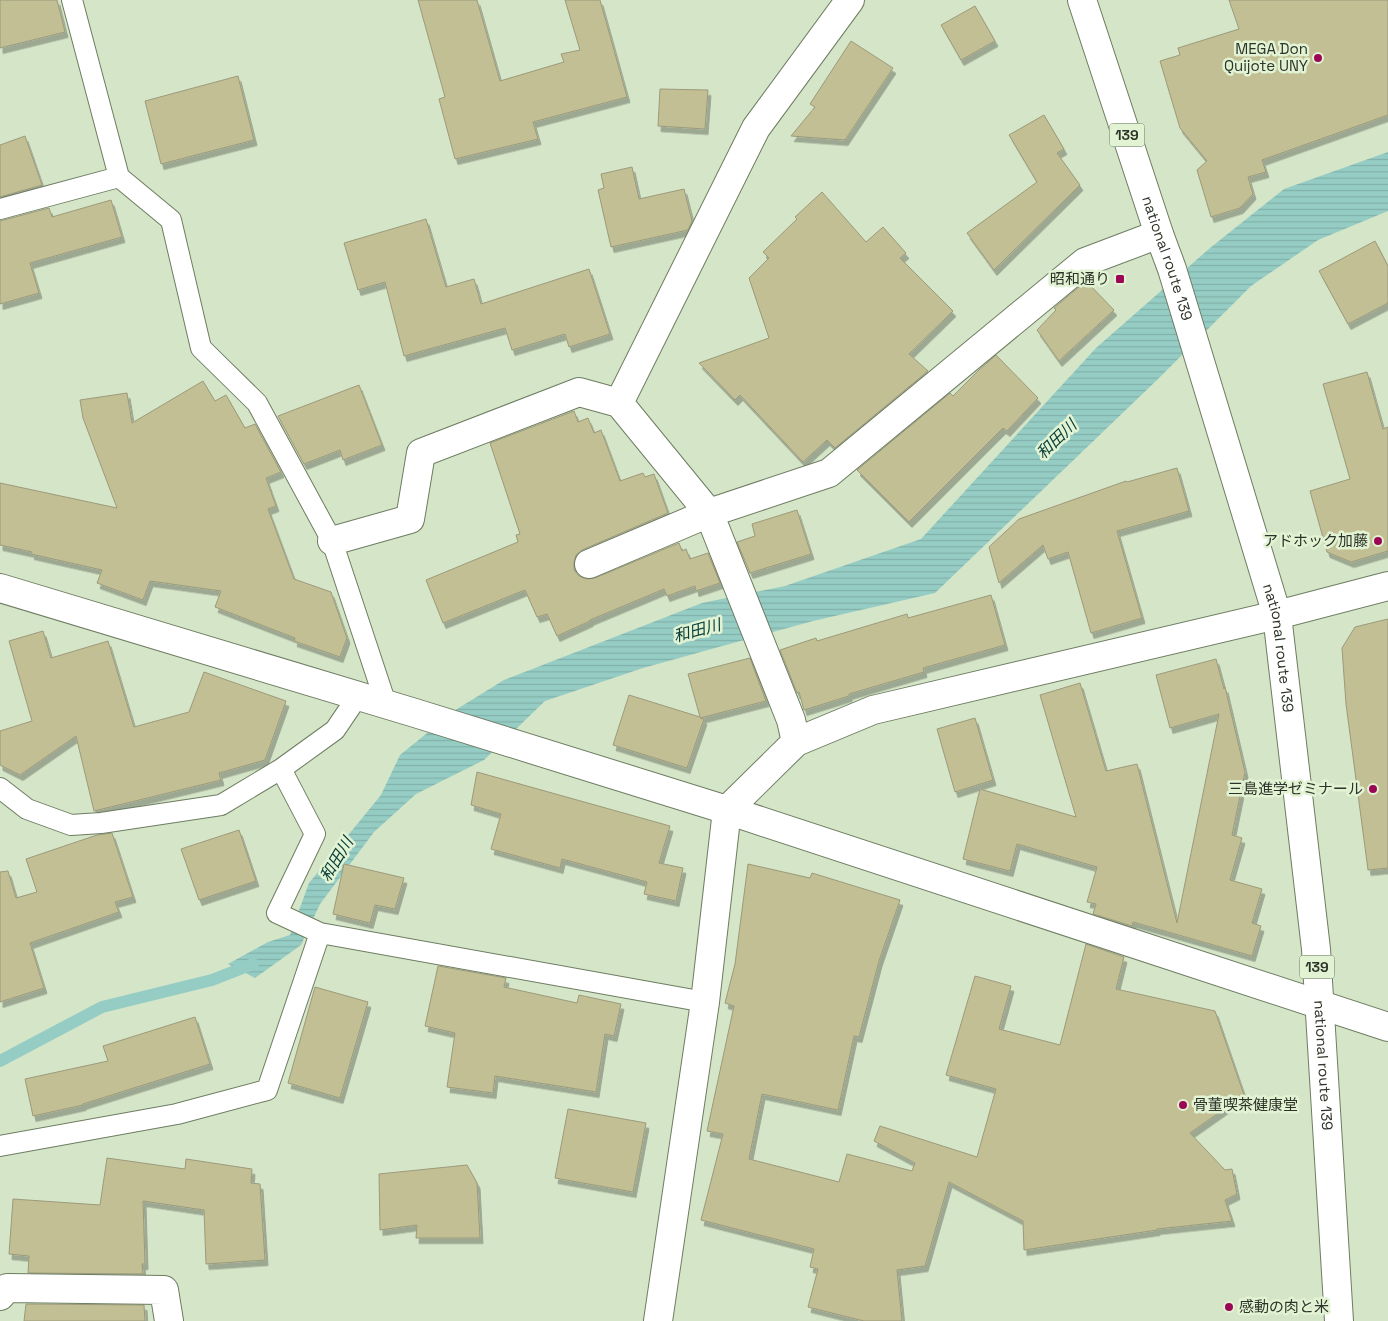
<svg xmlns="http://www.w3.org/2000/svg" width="1388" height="1321" font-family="'Space Grotesk','Noto Sans JP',sans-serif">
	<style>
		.water { fill: url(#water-rules) }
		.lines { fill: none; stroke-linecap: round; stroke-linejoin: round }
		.stream { stroke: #95cdc5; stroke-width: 12 }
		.building { fill: #c1bf93; stroke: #9c9a7b; filter: url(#shadow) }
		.service-casing { stroke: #6e7d62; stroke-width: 22 }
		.minor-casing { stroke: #6e7d62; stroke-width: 30 }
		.tertiary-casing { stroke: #6e7d62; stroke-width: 30 }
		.trunk-casing { stroke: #6e7d62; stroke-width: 30 }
		.service { stroke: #fff; stroke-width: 20 }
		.minor { stroke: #fff; stroke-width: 28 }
		.tertiary { stroke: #fff; stroke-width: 28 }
		.trunk { stroke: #fff; stroke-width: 28 }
		.poi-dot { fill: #9b0755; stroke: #e2f3d4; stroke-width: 2 }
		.labels { text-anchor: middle; stroke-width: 5; stroke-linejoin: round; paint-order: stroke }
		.shield { fill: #e2f3d4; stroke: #636d5c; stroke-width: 1 }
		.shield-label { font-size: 14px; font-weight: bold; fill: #2d3328 }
		.poi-label { font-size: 15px; fill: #2d3328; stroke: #e2f3d4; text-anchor: end }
		.street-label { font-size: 15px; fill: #2d3328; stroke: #e2f3d4 }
		.water-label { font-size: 16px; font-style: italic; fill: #0b403a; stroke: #e2f3d4 }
	</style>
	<defs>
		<pattern id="water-rules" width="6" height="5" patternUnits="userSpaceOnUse" patternTransform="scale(1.25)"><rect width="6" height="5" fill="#95cdc5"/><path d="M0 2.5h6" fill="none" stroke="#81b0a9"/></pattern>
		<filter id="shadow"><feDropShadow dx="3" dy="5.5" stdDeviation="0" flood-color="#0004"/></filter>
	</defs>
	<rect width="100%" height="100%" fill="#d5e5c7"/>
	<path class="water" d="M1388 152V211L1318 240 1251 286 1157 380 935 593 813 621 643 668 545 701 484 760 416 794 374 832 320 904 301 945 255 978 228 964 268 942 290 935 309 883 381 795 400 755 457 709 504 680 702 603 785 586 921 539 1096 348 1210 248 1284 189Z"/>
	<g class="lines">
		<path class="stream" d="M0 1061 102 1007 212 980 253 964"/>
	</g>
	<path class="building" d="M0 0H57L65 32 0 48Z
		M418 0H477L500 81 564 62 561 54 580 50 565 0H600L627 97 533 122 538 139 455 159 439 99 445 97Z
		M1229 0H1388V115L1262 160 1266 172 1248 177 1253 194 1240 208 1211 217 1197 170 1207 161 1180 128 1160 61 1180 55 1178 48 1239 29Z
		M975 6 995 41 961 60 941 25Z
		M851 41 893 68 845 140 791 136 815 107 810 104Z
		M238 76 254 140 161 164 145 101Z
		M660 89 708 90 705 129 658 126Z
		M1044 115 1064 149 1057 153 1080 185 994 270 967 233 1037 182 1009 135Z
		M25 136 42 185 0 197V145Z
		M632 167 639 199 684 189 692 221 688 230 611 247 598 190 604 188 601 174Z
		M822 192 866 242 883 227 906 253 900 258 953 311 909 354 928 371 835 448 827 440 803 462 740 395 735 400 699 363 769 338 749 278 769 258 763 252 797 219 795 217Z
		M111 200 122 237 30 263 39 293 0 304V221L49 208 52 217Z
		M426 219 446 287 474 279 481 304 589 269 610 334 569 347 565 334 512 350 505 328 404 356 385 282 358 290 344 243Z
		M1375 241 1388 266V303L1348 324 1319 271Z
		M1086 281 1114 310 1059 361 1037 330 1056 310 1054 308Z
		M996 355 1038 398 1007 431 1003 428 909 522 857 470 950 393 953 396 979 370Z
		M1367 372 1383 429 1388 427V551L1351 562 1327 552 1310 491 1350 479 1323 384Z
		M203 381 215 401 226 395 245 428 255 424 281 472 266 478 276 506 268 509 294 579 331 592 347 638 340 657 294 641 295 638 215 607 221 591 150 581 143 600 97 583 102 570 31 554 32 552 0 545V483L117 508 83 418 80 400 127 393 132 423Z
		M359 385 382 445 343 460 340 450 304 464 278 416Z
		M574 411 578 422 588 418 594 433 601 430 620 481 643 473 645 477 654 474 668 513 582 550 576 555 574 562V570L579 576 587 579 595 578 679 543 682 551 686 549 690 559 708 553 720 583 696 591 695 586 667 596 664 589 590 620V621L557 636 547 614 537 617 525 590 443 623 426 580 518 542 516 535 520 534 490 443Z
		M1177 468 1189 511 1117 531 1142 618 1091 633 1068 552 1048 559 1043 545 999 583 989 547 1019 519 1126 481 1127 482Z
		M797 510 811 554 750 573 737 542 755 536 752 524Z
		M991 595 1005 645 923 668 924 672 849 694V696L804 710 799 692 797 693 780 650 816 638 817 641 907 614 908 618Z
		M1388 619V868L1368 870 1346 704 1342 648 1355 627Z
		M43 631 51 658 108 641 134 727 189 712 204 672 286 701 265 760 219 773 221 780 94 811 76 736 20 775 0 765V731L32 721 9 641Z
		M750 658 766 701 700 718 704 719 687 768 613 745 629 695 700 717 688 674Z
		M1216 659 1224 689 1225 687 1245 772 1232 835 1242 838 1230 880 1262 889 1252 923 1261 926 1252 956 1133 922 1132 926 1093 914 1096 904 1087 902 1097 867 1017 844 1010 871 963 859 980 789 1076 817 1040 695 1080 683 1106 771 1137 764 1177 923 1219 714 1170 728 1156 675Z
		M975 718 993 780 955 792 937 729Z
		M477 772 670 826 659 863 683 868 676 901 644 894 647 882 562 859 560 868 491 849 501 814 471 805Z
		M239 830 256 881 199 900 181 849Z
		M112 833 133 897 115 902 119 912 30 943 44 988 0 1002V872L8 871 16 898 37 892 26 859 97 835Z
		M344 864 404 878 395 909 375 905 370 923 333 914Z
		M748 864 810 878 812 873 900 900 879 961 859 1037 854 1036 838 1110 762 1094 749 1159 839 1182 847 1154 912 1171 915 1163 874 1141 880 1126 977 1157 996 1089 946 1075 975 976 1011 986 999 1029 1060 1045 1086 944 1124 957 1116 989 1215 1011 1244 1095 1190 1133 1225 1170 1232 1169 1237 1194 1225 1200 1232 1221 1157 1229V1230L1024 1250 1023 1221 949 1182 925 1266 897 1270 902 1321H864L808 1307 818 1269 810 1267 814 1249 701 1220 723 1134 707 1131 734 1006 725 1003 735 964Z
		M438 966 506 978 504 987 577 1003 579 995 621 1004 614 1036 605 1034 596 1092 495 1076 493 1093 447 1087 455 1033 425 1026Z
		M315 987 368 1002 340 1098 288 1083Z
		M195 1017 210 1064 83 1104V1105L33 1116 25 1079 108 1061 103 1046Z
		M568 1109 646 1123 633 1192 555 1178Z
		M107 1158 185 1169 186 1159 252 1169 251 1183 260 1184 265 1260 206 1264 204 1210 143 1201 145 1264H142L143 1274 28 1273 29 1256 9 1254 13 1199 100 1205Z
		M467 1165 477 1183 480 1238H416L417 1225 380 1230 379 1174Z
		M26 1304 144 1305 145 1321H24Z"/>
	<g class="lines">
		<g class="service-casing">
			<path id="service" d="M72 0 119 177 171 220 201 348 257 403 332 541 386 704
				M0 209 119 177
				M281 769 315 834 277 913 320 933 705 1002
				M0 788 27 809 71 825 101 823 221 805 281 769 335 730 358 696
				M0 1146 177 1114 267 1090 320 933"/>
		</g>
		<g class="minor-casing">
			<path id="minor" d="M619 403 709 513 791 720 796 742
				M332 541 410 519 421 453 579 392 619 403 756 128 850 0
				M589 564 709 513 829 473 1085 262 1159 234
				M0 1296 7 1288 164 1290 169 1321
				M658 1321 705 1002 727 810 796 742 873 710 1277 615 1388 586"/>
		</g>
		<g class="tertiary-casing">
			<path id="tertiary" d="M0 588 415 713 727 810 1388 1027"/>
		</g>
		<g class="trunk-casing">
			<g id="trunk">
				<path id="s1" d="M1082 0 1159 234 1172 269 1277 615 1316 949 1339 1321"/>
			</g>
		</g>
		<use href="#service" class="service"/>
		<use href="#minor" class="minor"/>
		<use href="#tertiary" class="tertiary"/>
		<use href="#trunk" class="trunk"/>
	</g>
	<g class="poi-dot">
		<circle cx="1318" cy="58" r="5"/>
		<rect x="1115" y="274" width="10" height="10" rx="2.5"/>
		<circle cx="1378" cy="541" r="5"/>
		<circle cx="1373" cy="789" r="5"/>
		<circle cx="1183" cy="1105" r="5"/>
		<circle cx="1229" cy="1307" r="5"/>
	</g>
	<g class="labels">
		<g class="shield">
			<rect x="1109.5" y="123.5" width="35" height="23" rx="4"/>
			<rect x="1299.5" y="955.5" width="35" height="23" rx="4"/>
		</g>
		<g class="shield-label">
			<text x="1127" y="140">139</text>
			<text x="1317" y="972">139</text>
		</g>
		<g class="poi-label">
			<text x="1308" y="54">MEGA Don<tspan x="1308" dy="17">Quijote UNY</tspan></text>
			<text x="1110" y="284">昭和通り</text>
			<text x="1368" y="546">アドホック加藤</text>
			<text x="1363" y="794">三島進学ゼミナール</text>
			<text x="1193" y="1110" text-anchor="start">骨董喫茶健康堂</text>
			<text x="1239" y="1312" text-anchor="start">感動の肉と米</text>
		</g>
		<g class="street-label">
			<text dy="5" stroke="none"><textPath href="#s1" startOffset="272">national route 139</textPath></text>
			<text dy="5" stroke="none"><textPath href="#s1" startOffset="678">national route 139</textPath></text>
			<text dy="5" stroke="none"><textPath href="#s1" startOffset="1098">national route 139</textPath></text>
		</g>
		<g class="water-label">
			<text transform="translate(1056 439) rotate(-44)" y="6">和田川</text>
			<text transform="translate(697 630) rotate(-15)" y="6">和田川</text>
			<text transform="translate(336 859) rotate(-59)" y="6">和田川</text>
		</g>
	</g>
</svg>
